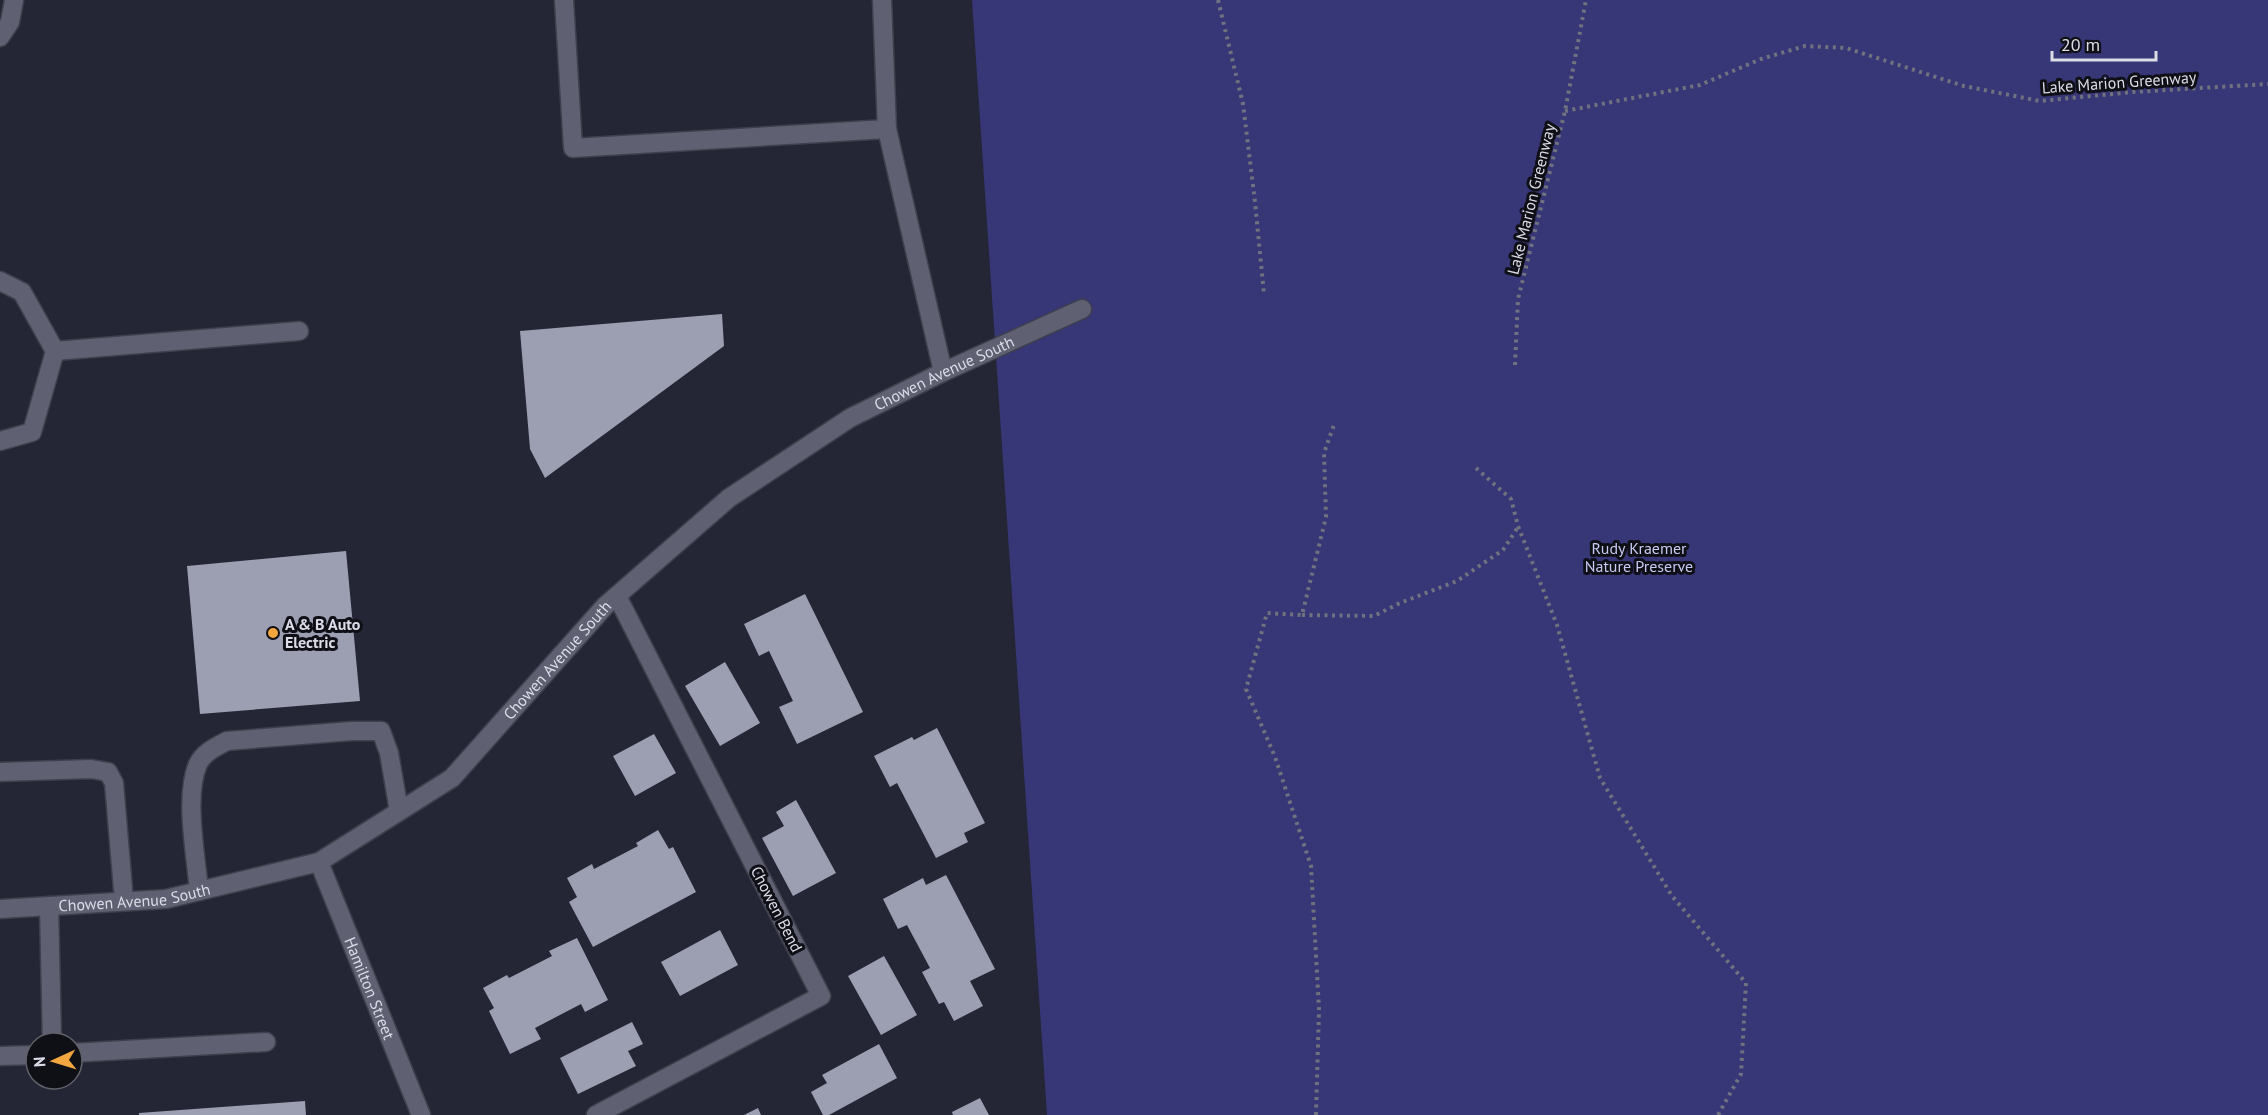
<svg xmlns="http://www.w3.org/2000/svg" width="2268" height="1115" font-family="'PT Sans',sans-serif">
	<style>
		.green { fill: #373676 }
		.building { fill: #9c9fb2 }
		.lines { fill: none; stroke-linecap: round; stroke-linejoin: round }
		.minor-casing { stroke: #3f404d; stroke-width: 21 }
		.path { stroke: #717280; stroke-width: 4; stroke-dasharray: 3 4.5; stroke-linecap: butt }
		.minor { stroke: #5f6173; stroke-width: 18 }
		.poi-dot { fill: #f1a640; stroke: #0f0f16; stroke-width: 2 }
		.labels { text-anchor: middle; stroke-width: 6; stroke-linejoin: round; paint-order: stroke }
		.street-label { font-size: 16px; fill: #dbdce7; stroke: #0f0f16 }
		.park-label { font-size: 16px; fill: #c7cbf4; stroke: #0f0f16 }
		.poi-label { font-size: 16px; font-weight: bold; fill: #dbdce7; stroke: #0f0f16; text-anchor: start }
	</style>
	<rect width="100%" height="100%" fill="#242635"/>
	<path class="green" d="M972 0H2268V1115H1047Z"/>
	<path class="building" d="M722 314 724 346 545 478 530 449 520 331Z
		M346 551 360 701 200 714 187 566Z
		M805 594 863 712 797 744 779 707 793 701 769 651 759 656 744 624Z
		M725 662 760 723 720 746 685 686Z
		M937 728 985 823 964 833 968 842 936 858 897 783 890 787 874 756 912 737 914 740Z
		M654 734 676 773 635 796 613 756Z
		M796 800 836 873 793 896 762 838 784 826 776 812Z
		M658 830 669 849 673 847 696 892 593 947 569 902 577 897 567 878 592 864 594 869 638 846 636 843Z
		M946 875 995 969 970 981 983 1006 954 1021 944 1002 939 1004 922 972 930 968 907 925 898 929 883 899 923 878 926 885Z
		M720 930 738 965 680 996 661 962Z
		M577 938 608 1000 585 1012 581 1004 535 1028 541 1039 510 1054 489 1011 494 1008 483 988 507 975 509 978 552 956 549 951Z
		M884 956 917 1015 881 1035 848 976Z
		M632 1022 643 1044 628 1051 636 1066 578 1094 560 1058Z
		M879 1044 897 1078 829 1115H823L811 1092 827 1083 822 1075Z
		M980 1098 989 1115H953L952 1112Z
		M305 1101 306 1115H139V1113Z
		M758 1108 761 1115H744Z"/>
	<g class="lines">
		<g class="minor-casing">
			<g id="minor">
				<path d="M564 0 573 148 887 129"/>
				<path d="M882 0 887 129 943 372"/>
				<path d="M0 37 10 22 14 0"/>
				<path d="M0 281 22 292 55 351 32 432 0 441"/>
				<path d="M55 351 299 331"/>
				<path d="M0 772 91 769 108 772 114 783 124 901"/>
				<path id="s1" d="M319 862 421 1115"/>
				<path d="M199 891C196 856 184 796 198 764 204 752 216 747 227 741L352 731H381L389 753 399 811"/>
				<path d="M49 906 52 1043"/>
				<path id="s2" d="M0 909 166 899 319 862 452 778 605 606 729 498 850 418 943 372 1082 309"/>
				<path d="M72 1053 266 1042"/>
				<path d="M0 1056 36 1055"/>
				<path d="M596 1115 821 996 617 596"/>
			</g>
		</g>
		<path class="path" d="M1218 0 1243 104 1255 202 1264 294
			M1565 111 1700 85 1761 59 1805 46 1846 48 1964 86 2040 101 2133 92 2268 84
			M1515 365 1518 299 1565 111 1586 0
			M1476 468 1511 499 1518 526 1557 625 1600 778 1672 896 1746 983 1741 1074 1718 1115
			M1302 615 1374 616 1400 603 1457 581 1503 550 1518 527
			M1316 1115 1319 1009 1311 866 1275 757 1246 689 1267 613 1302 615 1326 517 1324 453 1335 422"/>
		<use href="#minor" class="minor"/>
	</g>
	<circle class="poi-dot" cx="273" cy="633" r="6"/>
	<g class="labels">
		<g class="street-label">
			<text transform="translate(2119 82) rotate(-4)" y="6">Lake Marion Greenway</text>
			<text transform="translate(1531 199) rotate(-76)" y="6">Lake Marion Greenway</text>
			<text dy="6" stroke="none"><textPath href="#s2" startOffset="1125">Chowen Avenue South</textPath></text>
			<text dy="6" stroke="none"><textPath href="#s2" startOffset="639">Chowen Avenue South</textPath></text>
			<text dy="6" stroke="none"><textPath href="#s2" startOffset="135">Chowen Avenue South</textPath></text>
			<text transform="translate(777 909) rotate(63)" y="6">Chowen Bend</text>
			<text dy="6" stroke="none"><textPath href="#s1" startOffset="136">Hamilton Street</textPath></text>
		</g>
		<g class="park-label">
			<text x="1639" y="554">Rudy Kraemer<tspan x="1639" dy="18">Nature Preserve</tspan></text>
		</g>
		<g class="poi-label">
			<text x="285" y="630">A &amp; B Auto<tspan x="285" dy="18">Electric</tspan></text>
		</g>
	</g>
	<g transform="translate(54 1061) rotate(266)"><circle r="28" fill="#0f0f16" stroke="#61616a" stroke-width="1.5"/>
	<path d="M0-4.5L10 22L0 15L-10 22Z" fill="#f1a640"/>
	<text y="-9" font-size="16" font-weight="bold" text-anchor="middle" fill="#dbdce7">N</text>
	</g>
	<path d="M2052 51v9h104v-9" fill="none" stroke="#dbdce7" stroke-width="3"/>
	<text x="2061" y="51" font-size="18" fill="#dbdce7" stroke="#0f0f16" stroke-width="4.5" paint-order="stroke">20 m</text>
</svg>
